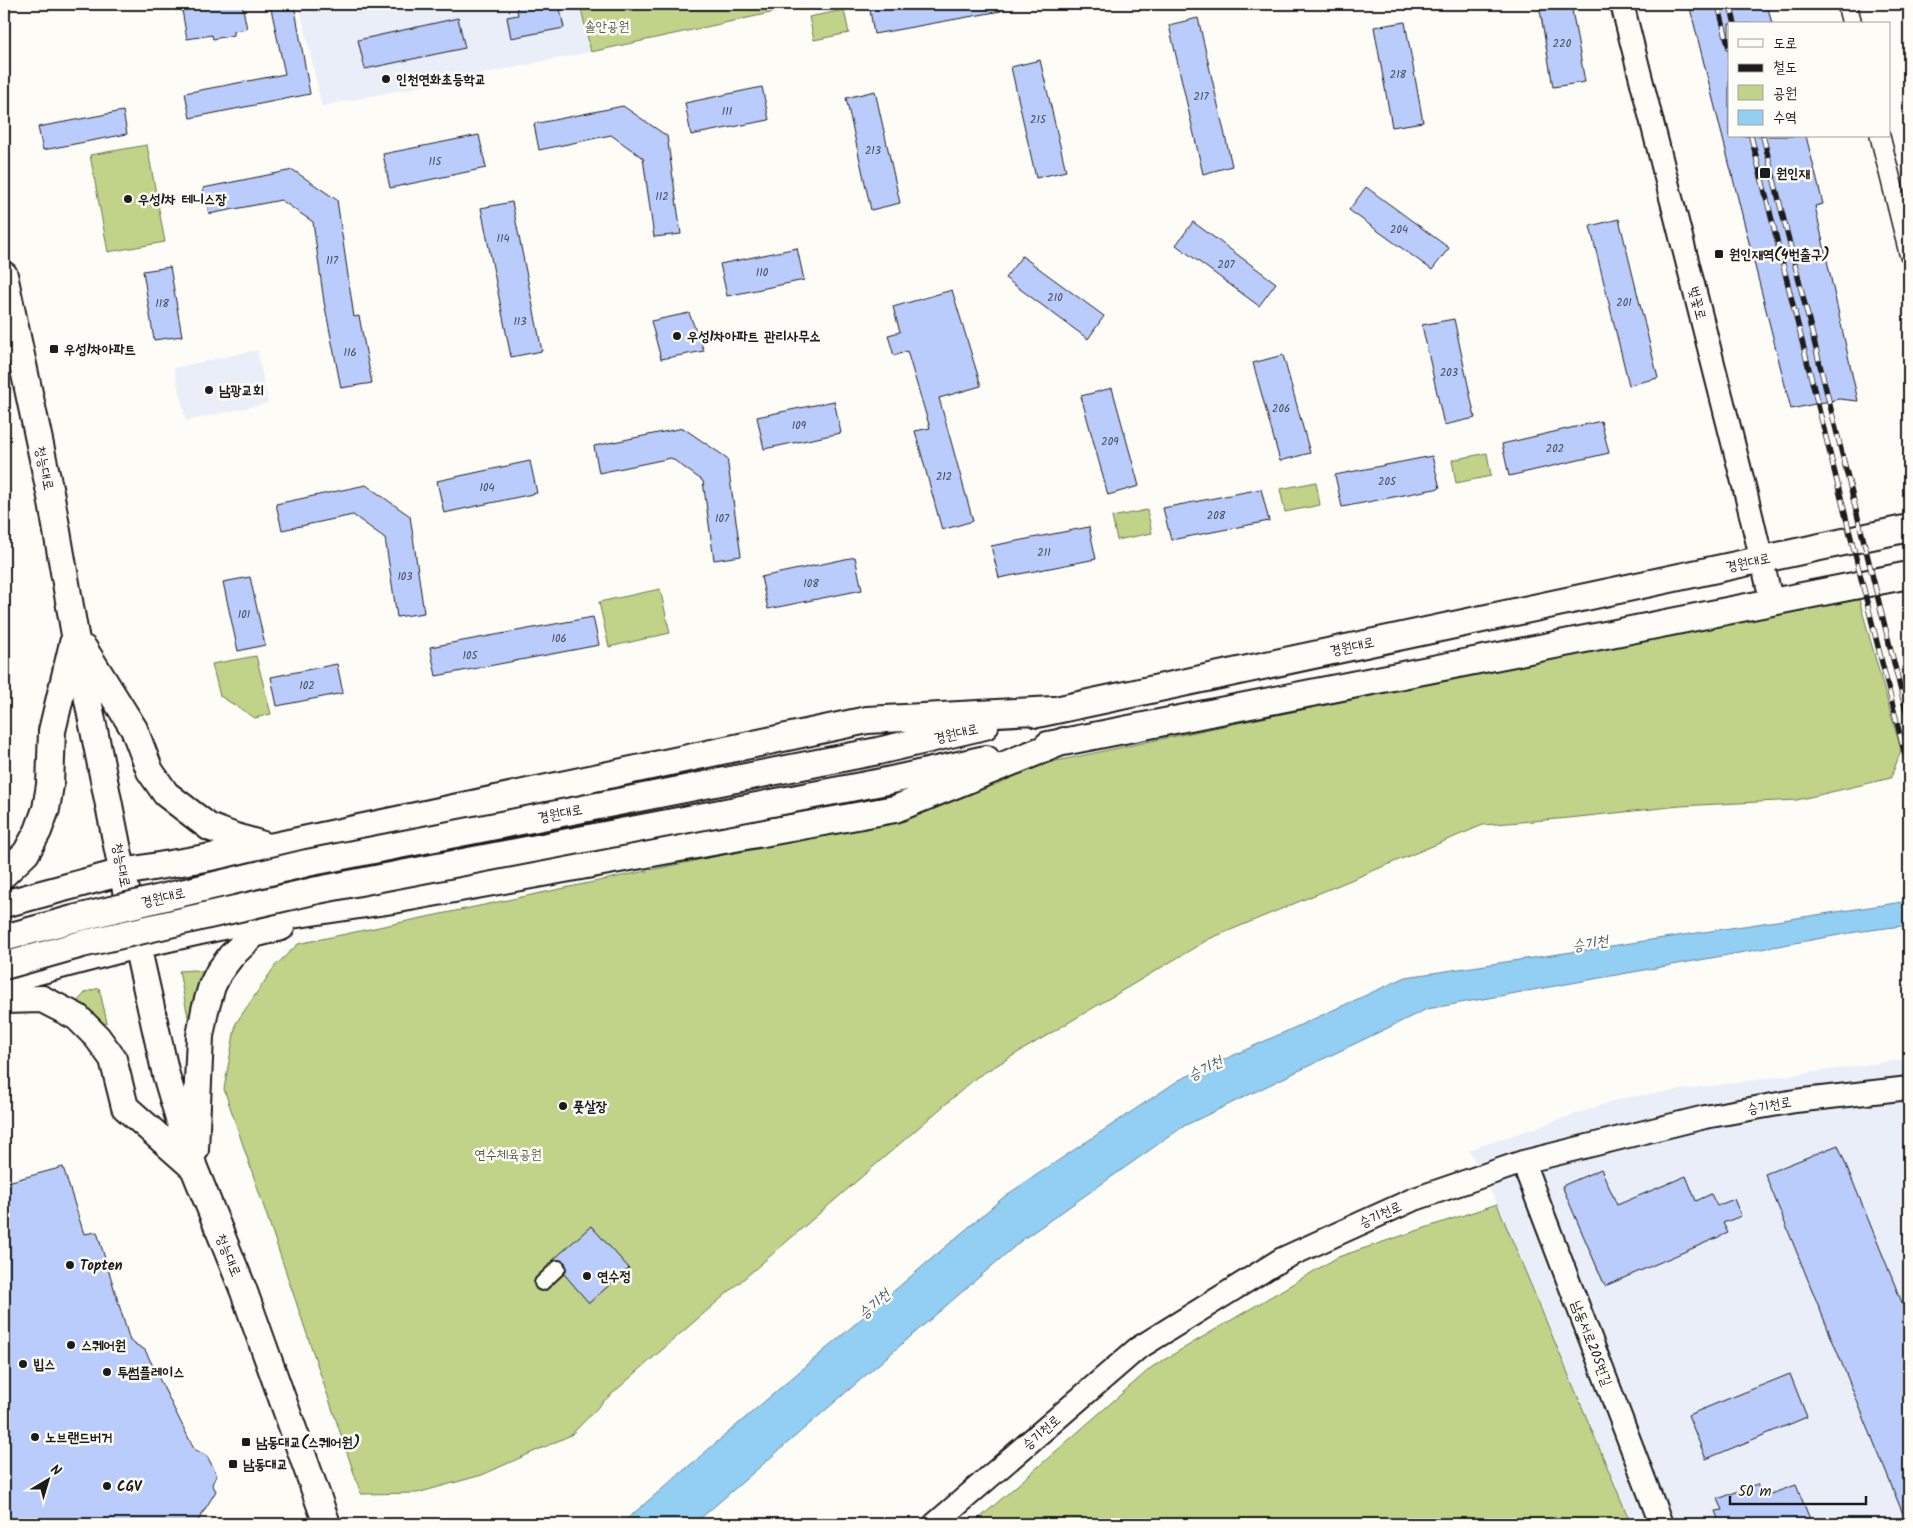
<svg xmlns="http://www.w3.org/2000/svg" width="1913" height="1528" font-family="Kalam,'Poor Story',sans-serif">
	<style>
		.built { fill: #e9eef8 }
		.green { fill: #c0d388; stroke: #6e7852 }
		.water { fill: #93cef3; stroke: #63879d }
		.building { fill: #b9ccfc; stroke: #1c1c1c }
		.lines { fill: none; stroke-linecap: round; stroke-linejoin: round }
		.pedestrian-casing { stroke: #1c1c1c; stroke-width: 18 }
		.minor-casing { stroke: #1c1c1c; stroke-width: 22 }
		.tertiary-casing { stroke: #1c1c1c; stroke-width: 26 }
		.secondary-casing { stroke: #1c1c1c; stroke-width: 30 }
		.pedestrian { stroke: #fdfcf7; stroke-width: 14 }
		.minor { stroke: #fdfcf7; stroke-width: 19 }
		.tertiary { stroke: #fdfcf7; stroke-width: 22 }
		.secondary { stroke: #fdfcf7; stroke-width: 26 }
		.rail-casing { stroke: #1c1c1c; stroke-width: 5.5 }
		.rail { stroke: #fdfcf7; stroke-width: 4; stroke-dasharray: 11; stroke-linecap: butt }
		.secondary-bridge-casing { stroke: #1c1c1c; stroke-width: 30; stroke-linecap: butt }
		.secondary-bridge { stroke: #fdfcf7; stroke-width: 26 }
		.poi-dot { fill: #1c1c1c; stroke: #fdfcf7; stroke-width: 2 }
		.labels { text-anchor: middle; stroke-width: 5; stroke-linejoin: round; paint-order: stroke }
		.number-label { font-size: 11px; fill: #434854 }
		.park-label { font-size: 14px; fill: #555c42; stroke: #fdfcf7 }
		.poi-label { font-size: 14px; font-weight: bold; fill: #1c1c1c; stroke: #fdfcf7; text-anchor: start }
		.street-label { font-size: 14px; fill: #1c1c1c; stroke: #fdfcf7 }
		.water-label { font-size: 15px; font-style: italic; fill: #465a67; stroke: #fdfcf7 }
	</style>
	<rect width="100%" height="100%" fill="#fdfcf7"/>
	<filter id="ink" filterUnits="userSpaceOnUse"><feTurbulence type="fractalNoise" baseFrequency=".02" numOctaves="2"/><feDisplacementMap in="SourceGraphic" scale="10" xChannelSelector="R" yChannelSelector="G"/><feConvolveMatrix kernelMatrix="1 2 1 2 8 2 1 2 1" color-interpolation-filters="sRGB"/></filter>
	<g filter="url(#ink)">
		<path class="built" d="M299 4H580L591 52 322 106Z
			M257 350 268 403 186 421 174 368Z
			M1909 1059V1524H1631L1497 1204 1469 1150 1623 1098Z"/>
		<path class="green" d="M580 4H812L591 52Z
			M844 10 849 33 814 40 809 17Z
			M147 145 165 242 108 252 90 155Z
			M1487 453 1491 476 1456 483 1452 460Z
			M1316 482 1320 505 1285 512 1280 489Z
			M1147 510 1152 533 1117 540 1112 517Z
			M660 589 670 633 609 647 599 602Z
			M1858 596 1901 750 1891 778 1797 800 1680 806 1569 818 1483 825 1209 939 977 1077 680 1334 605 1400 571 1435 482 1475 417 1493 361 1494 224 1089 236 1023 275 966 298 944 927 812 1032 766 1583 651Z
			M256 656 271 714 255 718 220 696 212 664Z
			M194 970 208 973 194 1004 189 1022 179 971Z
			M99 988 107 1022 100 1027 75 1004 86 992Z
			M1497 1204 1631 1524H973L1152 1367 1338 1257Z"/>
		<path class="water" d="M1909 901V925L1856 932 1427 1009 1184 1126 1022 1240 694 1524H621L1005 1196 1179 1080 1406 977Z"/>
		<path class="building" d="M181 4H242L247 29 234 31V35L213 39 212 35 187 39Z
			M270 4H294L310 94 190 118 185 93 285 74Z
			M516 4H559L564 28 511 38 507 17 518 15Z
			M869 4H1001V11L874 34Z
			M1539 4H1571L1585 82 1553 87Z
			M1689 4H1767L1772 24H1729V136H1806L1823 204 1815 206 1858 401 1839 399 1791 409Z
			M458 18 465 48 365 69 358 40Z
			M1198 18 1232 166 1203 174 1169 25Z
			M1405 22 1423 122 1392 127 1374 27Z
			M1040 60 1066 171 1036 178 1011 67Z
			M762 87 769 120 691 135 685 103Z
			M875 91 900 203 871 210 846 98Z
			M623 106 667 136 681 234 654 237 643 158 611 135 539 150 534 124Z
			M123 111 127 134 43 150 38 127Z
			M479 135 486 168 390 188 383 154Z
			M293 170 337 200 354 317 359 316 372 383 341 388 324 302 313 222 281 200 209 214 203 188Z
			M1366 187 1449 248 1432 270 1349 210Z
			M512 202 542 351 511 357 481 208Z
			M1619 219 1658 378 1629 385 1590 226Z
			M1193 222 1276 283 1259 306 1176 245Z
			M797 248 804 280 727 296 720 264Z
			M1022 256 1104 316 1088 339 1005 278Z
			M170 267 182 336 154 340 143 271Z
			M952 290 981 386 939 398 973 521 942 530 915 431 930 428 907 351 894 356 888 335 900 332 893 307Z
			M689 313 704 351 661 359 651 321Z
			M1454 319 1475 418 1444 425 1422 325Z
			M1283 355 1310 453 1280 461 1253 363Z
			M1112 388 1139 486 1108 495 1081 396Z
			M834 401 841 433 764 449 757 417Z
			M1601 421 1609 453 1509 476 1502 444Z
			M683 428 727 458 741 556 714 560 703 481 671 458 599 473 594 446Z
			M1432 456 1440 488 1342 507 1335 475Z
			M530 461 537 493 444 513 437 481Z
			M366 485 410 516 424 613 397 617 385 538 353 515 282 530 276 504Z
			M1261 489 1269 521 1171 540 1163 508Z
			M1089 527 1096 559 999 578 991 546Z
			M855 557 862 590 768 609 761 577Z
			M250 577 265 645 238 651 223 582Z
			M593 617 599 645 436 676 430 647Z
			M337 664 343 693 277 706 271 677Z
			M1838 1145 1909 1320V1524H1907L1765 1174Z
			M63 1167 84 1234 97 1232 130 1341 145 1350 194 1449 207 1456 217 1475 212 1484 216 1491 196 1524H4V1183Z
			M1601 1169 1617 1205 1686 1176 1696 1201 1711 1194 1717 1206 1734 1199 1741 1216 1723 1223 1728 1233 1605 1286 1562 1186Z
			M591 1226 629 1268 589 1303 564 1274 566 1270 565 1262 560 1260 552 1261Z
			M1790 1374 1807 1417 1706 1459 1688 1415Z
			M1757 1484 1762 1497 1796 1485 1812 1524H1720L1715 1511 1723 1510 1718 1499Z"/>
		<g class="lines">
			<g class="pedestrian-casing">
				<path id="pedestrian" d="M542 1283 558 1268"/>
			</g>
			<g class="minor-casing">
				<path id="minor" d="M1847 4 1852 24
					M1880 136 1909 253"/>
			</g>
			<g class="tertiary-casing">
				<path id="tertiary" d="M1622 4 1745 490 1772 603
					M1523 1162 1661 1524
					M935 1524 1137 1349 1282 1259 1412 1200 1523 1162 1705 1117 1795 1101 1909 1088"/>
			</g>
			<g class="secondary-casing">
				<path id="secondary" d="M4 275 51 497 75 635 137 945 166 1075 194 1168 243 1289 327 1524
					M84 649 134 729 150 771 166 794 209 827 233 836 263 845
					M1037 714 1909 528
					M1048 745 1909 575
					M878 751 985 726
					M887 781 986 759
					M4 874 26 853 38 831 46 809 50 785 52 731 73 643
					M4 904 123 872 270 847 867 720 1054 710
					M4 980 137 945 236 923 393 900 895 809 1064 741
					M4 1000 42 999 77 1017 97 1037 113 1059 125 1107 194 1168
					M195 1150 200 1036 205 1010 212 986 219 972 231 956 254 934 281 927"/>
			</g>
			<use href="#pedestrian" class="pedestrian"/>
			<use href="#minor" class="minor"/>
			<use href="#tertiary" class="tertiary"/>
			<use href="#secondary" class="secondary"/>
			<g class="rail-casing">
				<path id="rail" d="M1718 4 1729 48
					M1730 4 1735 24
					M1751 136 1909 771
					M1763 136 1909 723"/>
			</g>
			<use href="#rail" class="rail"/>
			<g class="secondary-bridge-casing">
				<path id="secondary-bridge" d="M4 938 73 919 307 863 878 751
					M4 966 82 944 318 890 887 781"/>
			</g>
			<use href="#secondary-bridge" class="secondary-bridge"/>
		</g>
	</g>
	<g class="poi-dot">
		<circle cx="386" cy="79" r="5"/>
		<rect x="1759" y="167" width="12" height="12" rx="2.5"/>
		<circle cx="128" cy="199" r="5"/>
		<rect x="1714" y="249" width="10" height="10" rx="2.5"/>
		<circle cx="677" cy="336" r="5"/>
		<rect x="49" y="344" width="10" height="10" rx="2.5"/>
		<circle cx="209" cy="390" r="5"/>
		<circle cx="563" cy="1106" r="5"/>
		<circle cx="70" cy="1265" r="5"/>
		<circle cx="587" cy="1276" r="5"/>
		<circle cx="71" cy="1345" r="5"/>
		<circle cx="23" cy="1364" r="5"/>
		<circle cx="107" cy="1372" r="5"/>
		<circle cx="35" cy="1437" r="5"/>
		<rect x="241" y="1437" width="10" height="10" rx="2.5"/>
		<rect x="228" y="1459" width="10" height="10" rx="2.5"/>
		<circle cx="107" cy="1486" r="5"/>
	</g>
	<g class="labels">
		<g class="number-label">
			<text x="1562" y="47">220</text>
			<text x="1398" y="78">218</text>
			<text x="1201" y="100">217</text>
			<text x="727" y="115">111</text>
			<text x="1038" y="123">215</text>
			<text x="873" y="154">213</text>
			<text x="435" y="165">115</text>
			<text x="662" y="200">112</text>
			<text x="1399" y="233">204</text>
			<text x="503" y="242">114</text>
			<text x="332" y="264">117</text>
			<text x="1226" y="268">207</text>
			<text x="762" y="276">110</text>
			<text x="1055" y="301">210</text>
			<text x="1624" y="306">201</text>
			<text x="162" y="307">118</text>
			<text x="520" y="325">113</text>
			<text x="350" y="356">116</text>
			<text x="1449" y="376">203</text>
			<text x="1281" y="412">206</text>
			<text x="799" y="429">109</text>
			<text x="1110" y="445">209</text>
			<text x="1555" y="452">202</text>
			<text x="944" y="480">212</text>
			<text x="1387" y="485">205</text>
			<text x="487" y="491">104</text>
			<text x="1216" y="519">208</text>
			<text x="722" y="522">107</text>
			<text x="1044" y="556">211</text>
			<text x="405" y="580">103</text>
			<text x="811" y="587">108</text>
			<text x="244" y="618">101</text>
			<text x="559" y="642">106</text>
			<text x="470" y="659">105</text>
			<text x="307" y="689">102</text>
		</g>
		<g class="park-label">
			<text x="607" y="31">솔안공원</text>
			<text x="508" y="1159">연수체육공원</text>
		</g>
		<g class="poi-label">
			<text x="396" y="84">인천연화초등학교</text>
			<text x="1776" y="178">원인재</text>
			<text x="138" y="204">우성1차 테니스장</text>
			<text x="1729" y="259">원인재역(4번출구)</text>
			<text x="687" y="341">우성1차아파트 관리사무소</text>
			<text x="64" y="354">우성1차아파트</text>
			<text x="219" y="395">남광교회</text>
			<text x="573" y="1111">풋살장</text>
			<text x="80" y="1270">Topten</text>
			<text x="597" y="1281">연수정</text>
			<text x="81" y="1350">스퀘어원</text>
			<text x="33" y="1369">빕스</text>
			<text x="117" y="1377">투썸플레이스</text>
			<text x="45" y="1442">노브랜드버거</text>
			<text x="256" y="1447">남동대교(스퀘어원)</text>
			<text x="243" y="1469">남동대교</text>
			<text x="117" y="1491">CGV</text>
		</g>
		<g class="street-label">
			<text transform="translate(1698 303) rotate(76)" y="5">벚꽃로</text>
			<text transform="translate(45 468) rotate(78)" y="5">청능대로</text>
			<text transform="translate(1748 562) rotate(-12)" y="5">경원대로</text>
			<text transform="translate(1352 646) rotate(-12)" y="5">경원대로</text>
			<text transform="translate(956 733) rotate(-13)" y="5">경원대로</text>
			<text transform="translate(560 813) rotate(-11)" y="5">경원대로</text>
			<text transform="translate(122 865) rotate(79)" y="5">청능대로</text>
			<text transform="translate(163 897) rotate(-13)" y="5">경원대로</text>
			<text transform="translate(1769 1105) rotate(-10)" y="5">승기천로</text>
			<text transform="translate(1380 1214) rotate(-24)" y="5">승기천로</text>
			<text transform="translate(229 1255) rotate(68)" y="5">청능대로</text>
			<text transform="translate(1592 1343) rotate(69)" y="5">남동서로205번길</text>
			<text transform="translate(1041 1432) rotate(-41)" y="5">승기천로</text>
		</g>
		<g class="water-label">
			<text transform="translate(1590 943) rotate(-9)" y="5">승기천</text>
			<text transform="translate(1205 1068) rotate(-26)" y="5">승기천</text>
			<text transform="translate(874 1304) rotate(-41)" y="5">승기천</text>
		</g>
	</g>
	<rect width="1913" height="1528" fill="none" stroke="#fdfcf7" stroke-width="20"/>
	<rect x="10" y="10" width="1893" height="1508" fill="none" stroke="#1c1c1c" stroke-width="2" filter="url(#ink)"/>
	<rect x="1728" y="22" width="162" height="115" fill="#fdfcf7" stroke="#a3a29f"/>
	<rect x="1738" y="39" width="25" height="8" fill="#fdfcf7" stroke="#a3a29f"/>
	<text x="1773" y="48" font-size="15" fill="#1c1c1c">도로</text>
	<rect x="1738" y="64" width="25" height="8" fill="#1c1c1c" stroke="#a3a29f"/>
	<text x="1773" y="72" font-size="15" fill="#1c1c1c">철도</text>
	<rect x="1738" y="85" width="25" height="15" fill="#c0d388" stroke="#a3a29f"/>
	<text x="1773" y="98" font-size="15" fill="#1c1c1c">공원</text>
	<rect x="1738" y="110" width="25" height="15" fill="#93cef3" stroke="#a3a29f"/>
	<text x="1773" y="122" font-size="15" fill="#1c1c1c">수역</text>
	<g transform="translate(48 1480) rotate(38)" stroke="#fdfcf7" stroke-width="4" paint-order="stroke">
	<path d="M0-4L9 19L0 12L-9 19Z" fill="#1c1c1c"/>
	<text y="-8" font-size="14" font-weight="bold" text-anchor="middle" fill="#1c1c1c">N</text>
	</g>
	<path d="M1730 1496v8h136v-8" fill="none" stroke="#1c1c1c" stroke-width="2.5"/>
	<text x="1738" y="1496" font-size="15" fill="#1c1c1c" stroke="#fdfcf7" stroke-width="4" paint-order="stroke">50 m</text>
</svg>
